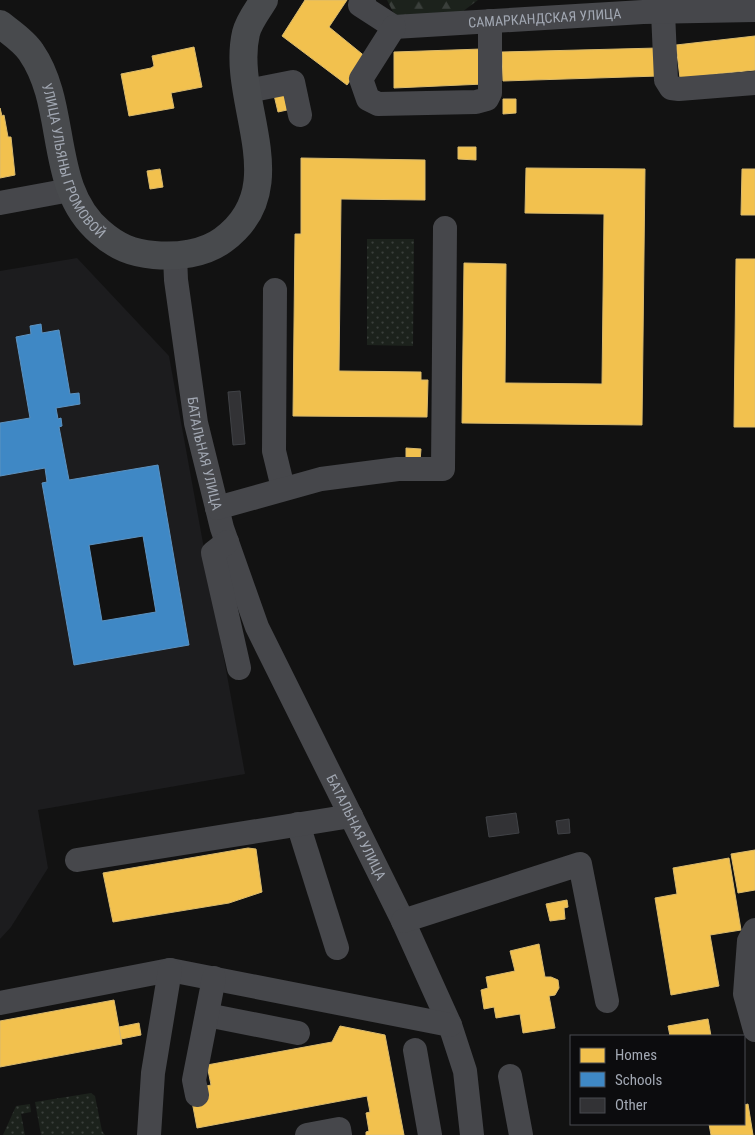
<svg xmlns="http://www.w3.org/2000/svg" width="755" height="1135" font-family="'Roboto Condensed',sans-serif">
	<style>
		.built { fill: #1c1c1e }
		.grass { fill: url(#grass-dots) }
		.forest { fill: url(#forest-firs) }
		.homes { fill: #f2c14e; stroke: #daba6c }
		.schools { fill: #3f88c5; stroke: #5d92c0; fill-rule: evenodd }
		.building { fill: #323235; stroke: #404246 }
		.lines { fill: none; stroke-linecap: round; stroke-linejoin: round }
		.minor { stroke: #46474b; stroke-width: 24 }
		.major { stroke: #484a4d; stroke-width: 28 }
		.labels { text-anchor: middle; stroke-width: 5; stroke-linejoin: round; paint-order: stroke }
		.street-label { font-size: 14px; fill: #a2a8b3; stroke: #0c0c0e }
	</style>
	<defs>
		<pattern id="grass-dots" width="8" height="8" patternUnits="userSpaceOnUse" patternTransform="scale(1.25)"><rect width="8" height="8" fill="#1c221c"/><path d="M2 2h.1M6 6h.1" fill="none" stroke="#3a3f3b" stroke-width="1.8" stroke-linecap="round"/></pattern>
		<pattern id="forest-firs" width="22" height="20" patternUnits="userSpaceOnUse" patternTransform="scale(1.25)"><rect width="22" height="20" fill="#1c221c"/><path d="M5 1l3.5 6h-7zM16 11l3.5 6h-7z" fill="#3a3f3b"/></pattern>
	</defs>
	<rect width="100%" height="100%" fill="#121212"/>
	<path class="built" d="M77 258 169 356 245 774 38 810 48 868 11 927 0 939V476L45 468 47 482 42 483 74 665 189 645 157 465 69 480 59 427 62 426 61 419H58L56 408 80 403 78 393 70 394 59 330 42 333 40 324 30 326 31 334 16 337 30 418 0 423V271Z"/>
	<path class="grass" d="M367 239H414L413 346 367 345Z
		M91 1093 95 1096 102 1131 105 1135H41L35 1102Z
		M30 1104 31 1112 21 1114 25 1135H3L16 1106Z"/>
	<path class="forest" d="M387 0H478L458 15 395 16Z"/>
	<path class="homes" d="M305 0H347L329 27 367 58 347 85 282 36Z
		M755 36V70L680 78 676 45Z
		M194 47 202 87 171 93 174 108 129 116 121 74 151 68 154 66 152 56Z
		M658 48 659 76 503 81 502 52Z
		M482 49 484 84 394 88V52Z
		M284 93 287 110 278 112 274 95Z
		M503 99H516V113L503 114Z
		M0 108 2 116 4 115 8 137H11L15 175 0 178Z
		M458 147H476V160L458 159Z
		M301 158 425 160V200L341 199 339 371 421 372V380H428L427 417 293 416 295 234H301Z
		M526 168 645 169 642 425 462 423 464 263 506 264 505 383 602 384 604 214 525 213Z
		M160 169 163 187 150 189 147 171Z
		M742 169H755V215H741Z
		M736 259H755V427H734Z
		M406 448 421 449 420 461H406Z
		M248 848 256 849 262 892 229 903 113 922 103 873Z
		M755 850V890L738 893 731 854Z
		M729 858 741 930 710 935 719 986 671 995 655 898 677 894 673 868Z
		M567 900 568 907 564 908 565 919 550 921 546 904Z
		M539 944 545 977H551L558 980 559 988 555 995 549 996 555 1028 523 1033 520 1014 496 1018 494 1007 484 1009 481 990 488 988 486 977 515 971 510 951Z
		M114 1000 122 1044 0 1067V1021Z
		M708 1019 711 1036H670L668 1026Z
		M139 1023 141 1035 121 1039 119 1027Z
		M340 1026 385 1035 404 1135H366V1132L369 1131 366 1113 370 1112 367 1096 197 1128 191 1096 202 1087 211 1085 207 1065 332 1042Z
		M748 1104 753 1135H711L709 1124H744V1105Z"/>
	<path class="schools" d="M41 324 42 333 59 330 70 394 79 393 80 404 56 408 58 419 61 418 62 426 59 427 69 480 158 465 189 645 74 665 42 483 47 482 45 468 0 476V423L30 418 16 337 31 334 30 326ZM143 536 156 612 102 621 89 545Z"/>
	<path class="building" d="M240 391 245 444 233 445 228 392Z
		M516 813 519 833 489 837 486 817Z
		M569 819 570 833 558 834 556 821Z"/>
	<g class="lines">
		<g class="minor">
			<path d="M364 0 360 5 394 27"/>
			<path d="M663 12 666 80 671 88 679 89 755 83"/>
			<path id="s1" d="M394 27 643 12 755 10"/>
			<path d="M394 27 361 79 368 99 378 104 476 102 487 99 490 93V21"/>
			<path d="M248 91 293 82 300 115"/>
			<path d="M0 203 70 190"/>
			<path id="s2" d="M175 256 176 280 196 423 222 528 257 627 403 921 450 1025 465 1071 472 1135"/>
			<path d="M275 290 274 451 283 488"/>
			<path d="M217 508 321 479 398 469H443L445 228"/>
			<path d="M227 542 213 553 239 668"/>
			<path d="M298 824 337 948"/>
			<path d="M77 860 351 816"/>
			<path d="M403 921 580 864 607 1001"/>
			<path d="M755 930 749 941 745 994 755 1030"/>
			<path d="M0 1003 170 970 450 1025"/>
			<path d="M207 1015 298 1033"/>
			<path d="M415 1050 430 1135"/>
			<path d="M510 1076 521 1135"/>
			<path d="M197 1095 194 1080 214 978"/>
			<path d="M149 1135 153 1073 170 970"/>
			<path d="M307 1135 339 1129 340 1135"/>
		</g>
		<path class="major" id="s3" d="M0 24C10 32 24 41 31 52 69 107 47 187 100 232 117 247 132 253 154 255 177 257 204 254 223 240 296 187 230 101 246 33 249 21 258 10 264 0"/>
	</g>
	<g class="labels">
		<g class="street-label">
			<text dy="5" stroke="none"><textPath href="#s1" startOffset="151">САМАРКАНДСКАЯ УЛИЦА</textPath></text>
			<text dy="5" stroke="none"><textPath href="#s3" startOffset="160">УЛИЦА УЛЬЯНЫ ГРОМОВОЙ</textPath></text>
			<text dy="5" stroke="none"><textPath href="#s2" startOffset="200">БАТАЛЬНАЯ УЛИЦА</textPath></text>
			<text dy="5" stroke="none"><textPath href="#s2" startOffset="605">БАТАЛЬНАЯ УЛИЦА</textPath></text>
		</g>
	</g>
	<rect x="570" y="1035" width="175" height="90" fill="#0c0c0e" stroke="#484a50"/>
	<rect x="580" y="1048" width="25" height="15" fill="#f2c14e" stroke="#484a50"/>
	<text x="615" y="1060" font-size="15" fill="#a2a8b3">Homes</text>
	<rect x="580" y="1072" width="25" height="15" fill="#3f88c5" stroke="#484a50"/>
	<text x="615" y="1085" font-size="15" fill="#a2a8b3">Schools</text>
	<rect x="580" y="1098" width="25" height="15" fill="#323235" stroke="#484a50"/>
	<text x="615" y="1110" font-size="15" fill="#a2a8b3">Other</text>
</svg>
